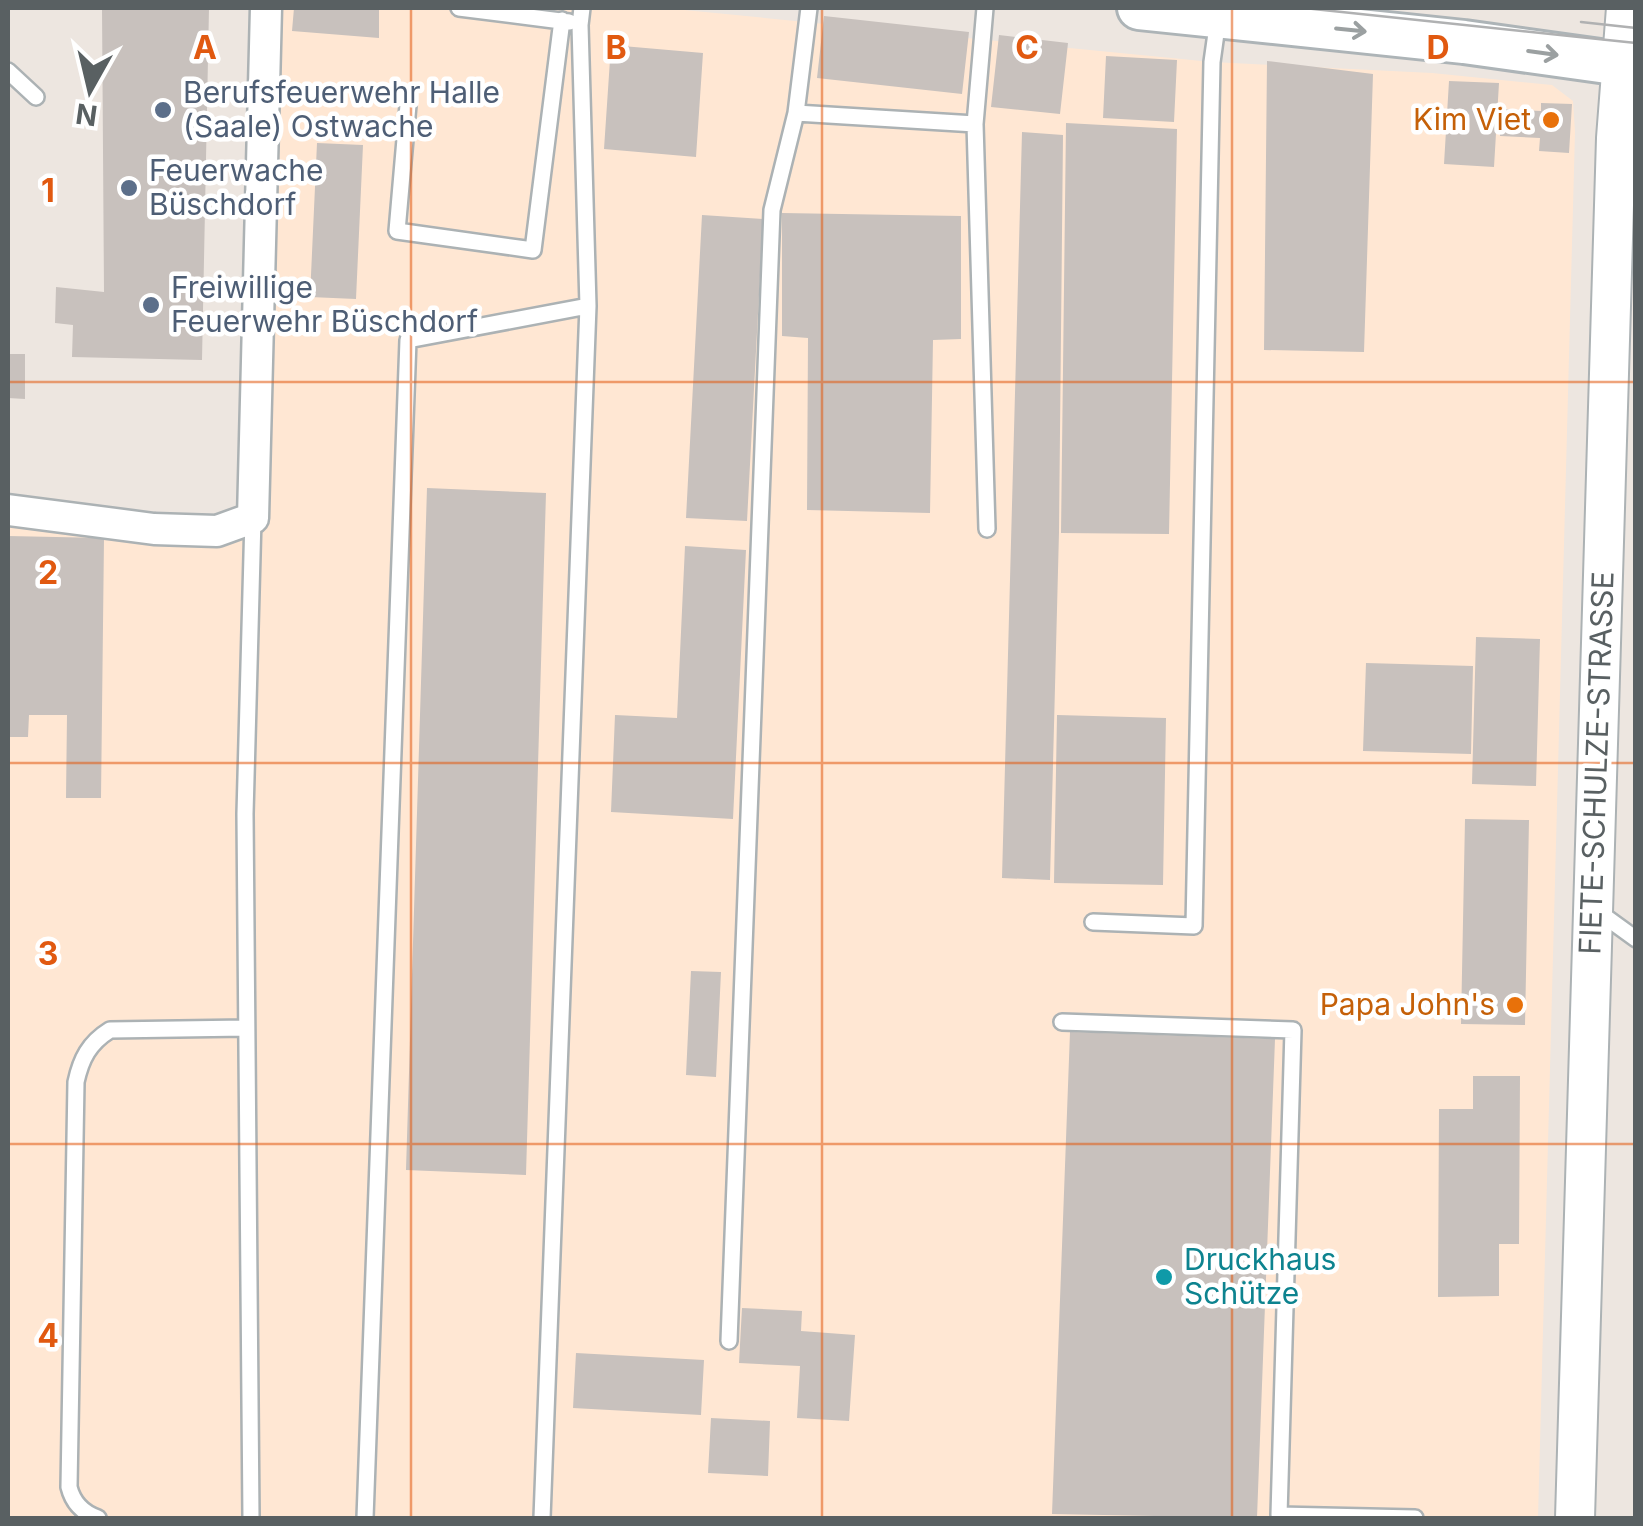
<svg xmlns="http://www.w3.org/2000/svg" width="1643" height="1526" font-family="Inter,sans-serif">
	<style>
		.commercial { fill: #ffe7d3 }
		.building { fill: #c8c1bd }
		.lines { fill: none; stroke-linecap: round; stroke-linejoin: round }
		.service-casing { stroke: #acb2b4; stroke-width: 20 }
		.minor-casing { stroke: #acb2b4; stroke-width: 35 }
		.tertiary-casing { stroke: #acb2b4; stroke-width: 42 }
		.secondary-casing { stroke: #adb4b7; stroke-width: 48 }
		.service { stroke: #fff; stroke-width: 15 }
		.minor { stroke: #fff; stroke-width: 30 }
		.tertiary { stroke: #fff; stroke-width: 38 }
		.secondary { stroke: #fff; stroke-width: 42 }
		.tram { stroke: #b0b1b2; stroke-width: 2.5 }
		.oneway { stroke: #9ba0a1 }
		.grid { fill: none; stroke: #e15910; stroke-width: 2.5; stroke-opacity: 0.55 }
		.service-dot { fill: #5c6f8a; stroke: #fff; stroke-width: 4 }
		.food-dot { fill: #e8710a; stroke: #fff; stroke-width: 4 }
		.culture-dot { fill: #0f9aa8; stroke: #fff; stroke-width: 4 }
		.labels { text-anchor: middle; stroke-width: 9; stroke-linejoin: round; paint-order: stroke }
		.service-label { font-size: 30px; fill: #4e5e75; stroke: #fff; text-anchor: start }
		.food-label { font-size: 30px; fill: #c56008; stroke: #fff; text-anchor: end }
		.street-label { font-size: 30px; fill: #596062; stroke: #fff }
		.culture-label { font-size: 30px; fill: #0d838f; stroke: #fff; text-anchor: start }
		.grid-label { font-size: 32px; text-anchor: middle; font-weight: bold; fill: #e15910; stroke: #fff; stroke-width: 9; stroke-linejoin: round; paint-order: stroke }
	</style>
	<rect width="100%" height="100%" fill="#ede6e0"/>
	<path class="commercial" d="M266 8H664L1212 62 1432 73 1552 85 1573 101 1575 132 1538 1518H8V517L252 534Z"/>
	<path class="building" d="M102 8H209L202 360 72 357 73 325 55 323 56 287 104 292Z
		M294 8H379V38L292 31Z
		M824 16 969 32 962 94 817 78Z
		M999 35 1068 43 1060 114 991 107Z
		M611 45 703 53 696 157 604 149Z
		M1106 56 1177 60 1174 122 1103 118Z
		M1267 61 1373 74 1364 352 1264 350Z
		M1449 81 1499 83 1494 167 1444 164Z
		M1541 103 1572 104 1569 153 1539 151 1540 138 1500 136 1501 109 1541 111Z
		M1066 123 1177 129 1169 534 1061 533Z
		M1022 132 1063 135 1059 532 1050 880 1002 878Z
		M317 143 363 145 356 299 310 297Z
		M782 213 961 216V339L933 340 930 513 807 510 808 338 782 336Z
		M702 215 763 219 747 521 686 518Z
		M8 354H25V399L8 398Z
		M427 488 546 493 526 1175 406 1170Z
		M8 536 104 538 101 798H66L67 715H29L28 737H8Z
		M685 546 746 550 733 819 611 812 615 715 677 718Z
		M1476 637 1540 639 1536 786 1472 784Z
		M1366 663 1473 666 1471 754 1363 751Z
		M1057 715 1166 718 1163 885 1054 883Z
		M1465 819 1529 820 1525 1025 1461 1024Z
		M691 971 721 972 716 1077 686 1075Z
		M1070 1032 1275 1039 1257 1518 1052 1514Z
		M1473 1076H1520L1519 1244H1499V1296L1438 1297 1439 1109H1473Z
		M742 1308 802 1311 801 1331 855 1335 849 1421 797 1418 800 1366 739 1363Z
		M576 1353 704 1360 701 1415 573 1408Z
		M711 1418 770 1421 768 1476 708 1473Z"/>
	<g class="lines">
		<g class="service-casing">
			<path id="service" d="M459 8 569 22
				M8 71 36 97
				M408 105 397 231 533 250 562 20
				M796 113 975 124 985 8
				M975 124 987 529
				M1596 910 1636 939
				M1093 922 1194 926 1212 62 1218 19
				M1062 1022 1293 1030 1279 1515 1415 1518
				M729 1341 772 210 796 113 809 8
				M98 1518C83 1513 73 1503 69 1487L76 1082C81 1059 89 1043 110 1030L246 1028
				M251 1518 245 814 253 518
				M365 1518 408 340 588 306
				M542 1518 588 306 580 25 582 8"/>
		</g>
		<g class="minor-casing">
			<path id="minor" d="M8 510 154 529 217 531 253 518 266 8"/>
		</g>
		<g class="tertiary-casing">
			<path id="tertiary" d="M1575 1518 1616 138 1626 8"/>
		</g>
		<g class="secondary-casing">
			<path id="secondary" d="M1139 8 1464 42 1636 66"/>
		</g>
		<use href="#service" class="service"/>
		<use href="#minor" class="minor"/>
		<use href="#tertiary" class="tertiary"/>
		<use href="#secondary" class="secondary"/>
		<path class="tram" d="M1304 8 1636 43
			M1581 22 1636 28"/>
	</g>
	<defs><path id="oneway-shaft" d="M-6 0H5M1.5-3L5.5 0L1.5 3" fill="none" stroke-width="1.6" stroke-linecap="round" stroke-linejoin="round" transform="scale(2.5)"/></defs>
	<g class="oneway">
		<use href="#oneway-shaft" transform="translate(1351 30) rotate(6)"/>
		<use href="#oneway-shaft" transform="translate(1543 53) rotate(8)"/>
	</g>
	<path class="grid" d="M411 8V1518M822 8V1518M1232 8V1518M8 382H1636M8 763H1636M8 1144H1636"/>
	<g class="service-dot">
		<circle cx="163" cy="110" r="10"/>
		<circle cx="129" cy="188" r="10"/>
		<circle cx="151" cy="305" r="10"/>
	</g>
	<g class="food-dot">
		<circle cx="1551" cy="120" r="10"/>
		<circle cx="1515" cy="1005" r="10"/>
	</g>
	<circle class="culture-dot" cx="1164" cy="1277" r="10"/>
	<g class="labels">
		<g class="service-label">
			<text x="183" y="103">Berufsfeuerwehr Halle<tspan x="183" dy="34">(Saale) Ostwache</tspan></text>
			<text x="149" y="181">Feuerwache<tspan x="149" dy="34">Büschdorf</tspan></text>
			<text x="171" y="298">Freiwillige<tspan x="171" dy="34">Feuerwehr Büschdorf</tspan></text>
		</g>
		<g class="food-label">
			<text x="1531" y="130">Kim Viet</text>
			<text x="1495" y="1015">Papa John's</text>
		</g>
		<g class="street-label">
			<text transform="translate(1597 763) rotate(-88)" y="10">FIETE-SCHULZE-STRASSE</text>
		</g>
		<g class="culture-label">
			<text x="1184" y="1270">Druckhaus<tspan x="1184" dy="34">Schütze</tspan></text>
		</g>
	</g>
	<g class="grid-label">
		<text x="205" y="59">A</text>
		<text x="616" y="59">B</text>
		<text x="1027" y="59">C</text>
		<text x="1438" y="59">D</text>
		<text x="48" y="202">1</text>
		<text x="48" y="584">2</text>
		<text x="48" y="965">3</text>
		<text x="48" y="1347">4</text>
	</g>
	<rect width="1643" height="1526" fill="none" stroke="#596062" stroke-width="20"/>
	<g transform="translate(90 90) rotate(188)" stroke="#ffffff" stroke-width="8" paint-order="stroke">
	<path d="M0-8L18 38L0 25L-18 38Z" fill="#596062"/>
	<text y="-15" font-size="28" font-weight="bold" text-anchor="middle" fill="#596062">N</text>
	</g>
</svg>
